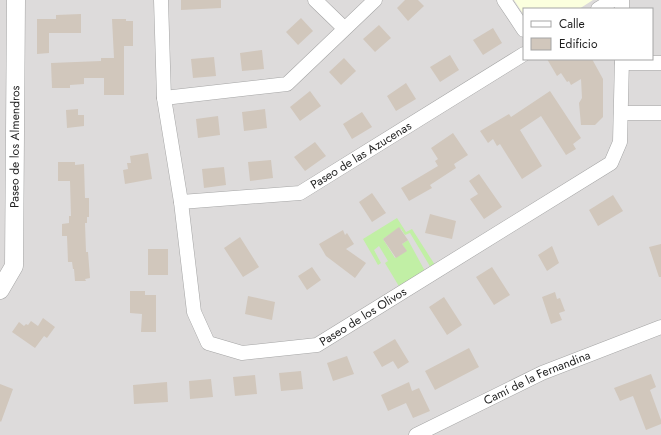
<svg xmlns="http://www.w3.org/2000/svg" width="661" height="435" font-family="Jost,sans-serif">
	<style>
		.residential { fill: #dddbdb; fill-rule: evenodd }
		.education { fill: #fbffde }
		.grass { fill: #c1efa5 }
		.building { fill: #d1c7bc }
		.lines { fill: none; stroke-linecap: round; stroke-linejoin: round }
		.minor-casing { stroke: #a5a5a5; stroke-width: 15 }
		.tertiary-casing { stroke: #a5a5a5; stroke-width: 19 }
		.minor { stroke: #fff; stroke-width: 14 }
		.tertiary { stroke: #fff; stroke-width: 18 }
		.labels { text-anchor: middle; stroke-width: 3.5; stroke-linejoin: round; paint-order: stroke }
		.street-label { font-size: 12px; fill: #1e1e1e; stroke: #fff }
	</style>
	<rect width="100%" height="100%" fill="#f0ede4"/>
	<path class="residential" d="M0 0H661V435H0ZM524 9H652V59H524Z"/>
	<path class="education" d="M514 0H593L579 9H524V15Z"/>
	<path class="grass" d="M397 218 406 232 412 229 435 265 431 268 410 233 405 235 401 229 391 235 390 234 383 239 395 258 406 251 402 244 408 240 425 271 400 288 385 263 388 261 379 246 374 250 381 263 378 265 363 239Z"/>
	<path class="building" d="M181 0H221V8L181 10Z
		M405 0H418L424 6 408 21 397 8Z
		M81 14V33H49V53L37 54V19H56V15Z
		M301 18 313 31 298 45 286 32Z
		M112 19H126V21H133V46H124V95H104V78H84V84L70 85V88H52L51 63 101 61V58H114Z
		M379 25 391 38 375 52 363 39Z
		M493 28 502 43 483 55 473 40Z
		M262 50 264 69 242 71 240 53Z
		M450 55 459 70 440 82 430 67Z
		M214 57 216 76 193 78 191 59Z
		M344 58 356 71 341 85 329 72Z
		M547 59H592L603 79V117L595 125H581L579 103 582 98 581 79 571 85 569 81 567 82 561 73 557 76Z
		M406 83 416 99 396 111 387 96Z
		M310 91 321 106 300 121 290 107Z
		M550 91 581 138 573 144 576 149 566 155 541 116 520 130 542 166 522 179 500 144 497 146 493 139 488 143 480 131 509 114 511 117Z
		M78 109V115H84V126L67 128 66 110Z
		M265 109 267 128 244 131 242 112Z
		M362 112 372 127 352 139 343 124Z
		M218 116 220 135 198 138 196 119Z
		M453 133 468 155 454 164 456 168 430 185 432 188 409 201 401 188 438 166 435 161 438 159 431 148Z
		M315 142 326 156 305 171 294 157Z
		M148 153 152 179 125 184 123 170 128 169 127 163H131L130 156Z
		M271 160 273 178 250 181 248 162Z
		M58 162H75V165L84 164 85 198H89V217H87V223H85L86 252H88L90 278 85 279 86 281H75L74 269H73L72 262H68L67 236H62V224L69 223V216H71L70 181H58Z
		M224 167 226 185 204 188 202 169Z
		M479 174 502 207 484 219 470 199 478 194 469 181Z
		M372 193 386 213 372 222 359 202Z
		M613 195 623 211 598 226 589 210Z
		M430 214 456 221 452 239 425 233Z
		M399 227 408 240 402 244 407 251 396 258 383 239Z
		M343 230 345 235 347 233 354 244 346 249 366 263 355 278 326 256 319 244Z
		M240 237 259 267 243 277 224 248Z
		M661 244V277H659L649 247Z
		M552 246 559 263 547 271 538 255Z
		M148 249H168V275H148Z
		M312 267 321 280 307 290 298 276Z
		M492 267 510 295 494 305 476 277Z
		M130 291H145V295H156V332H141L142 314 130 313Z
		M555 292 557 299 560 298 565 311 559 313 562 320 551 324 542 297Z
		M248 296 275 302 272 320 245 314Z
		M444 297 462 325 447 335 429 307Z
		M43 318 55 327 47 338 44 336 35 348 12 332 19 322 24 326 26 324 28 325 31 321 38 326Z
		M395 339 409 362 398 369 393 361 382 367 373 352Z
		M469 348 479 367 435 390 425 371Z
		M347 356 354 374 333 381 327 363Z
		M301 371 303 389 281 391 279 373Z
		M651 374 656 387 650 390 661 420V424L646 430 633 396 620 401 614 388Z
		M255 375 257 394 235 396 233 377Z
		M211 379 213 397 190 399 189 381Z
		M167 382 168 402 134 404 133 385Z
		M409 382 412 391 419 388 430 411 413 418 406 403 388 411 381 395Z
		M0 384 13 389 1 422 0 421Z"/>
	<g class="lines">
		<g class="minor-casing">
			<g id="minor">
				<path id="s1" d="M161 0 164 98 181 202 194 312 208 343 242 353 317 345 611 163 620 142 622 59"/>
				<path d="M315 0 344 28"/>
				<path d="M504 0 524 30"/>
				<path d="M598 9 613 0"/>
				<path d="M622 9V0"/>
				<path d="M622 63H661"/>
				<path d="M164 98 287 84 375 0"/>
				<path d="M621 113H661"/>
				<path id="s2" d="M181 202 300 193 524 54"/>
				<path id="s3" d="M416 435 542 373 661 327"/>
			</g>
		</g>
		<g class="tertiary-casing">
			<g id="tertiary">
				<path id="s4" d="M0 290 14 266 16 0"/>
			</g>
		</g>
		<use href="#minor" class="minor"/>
		<use href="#tertiary" class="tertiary"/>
	</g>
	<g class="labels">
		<g class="street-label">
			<text dy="4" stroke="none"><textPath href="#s4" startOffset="147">Paseo de los Almendros</textPath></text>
			<text dy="4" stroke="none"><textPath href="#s2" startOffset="191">Paseo de las Azucenas</textPath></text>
			<text dy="4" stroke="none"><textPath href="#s1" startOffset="513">Paseo de los Olivos</textPath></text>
			<text dy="4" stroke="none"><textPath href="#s3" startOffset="134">Camí de la Fernandina</textPath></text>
		</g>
	</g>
	<rect x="523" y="8" width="130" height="52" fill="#ffffff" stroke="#a5a5a5"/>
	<rect x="531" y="21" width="20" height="6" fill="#ffffff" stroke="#a5a5a5"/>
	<text x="559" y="28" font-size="12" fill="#1e1e1e">Calle</text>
	<rect x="531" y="38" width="20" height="12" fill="#d1c7bc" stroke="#a5a5a5"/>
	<text x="559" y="48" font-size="12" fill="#1e1e1e">Edificio</text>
</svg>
